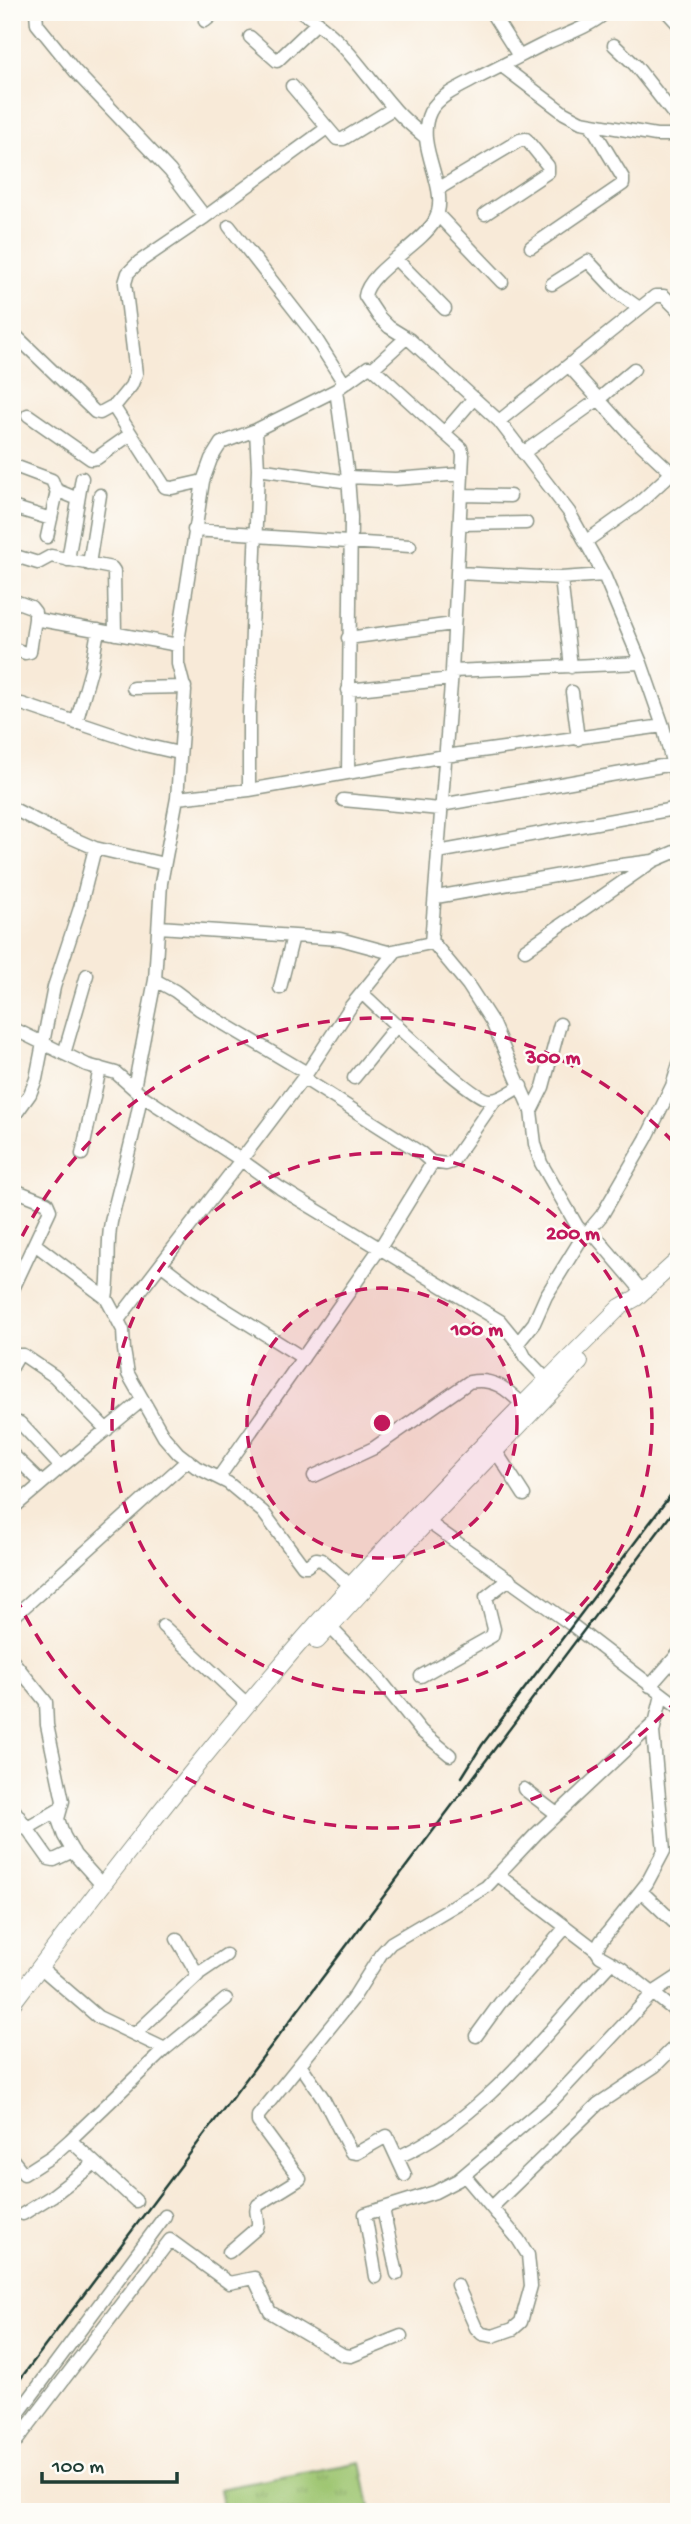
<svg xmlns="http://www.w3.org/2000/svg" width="691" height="2524" font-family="'Gochi Hand',sans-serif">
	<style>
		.grass { fill: url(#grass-tufts); stroke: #5f8253; stroke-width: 2 }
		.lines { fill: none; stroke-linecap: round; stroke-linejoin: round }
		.minor-casing { stroke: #8c9486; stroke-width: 15 }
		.major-casing { stroke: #8c9486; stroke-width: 18 }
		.minor { stroke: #fff; stroke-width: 12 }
		.major { stroke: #fff; stroke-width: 16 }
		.rail { stroke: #1f3d34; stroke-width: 2.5 }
		.ring { fill: none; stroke: #c2185b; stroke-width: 3.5; stroke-dasharray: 12 9 }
		.centre { fill: #c2185b; stroke: #fdfcf7; stroke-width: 3.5 }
		.ring-label { font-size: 21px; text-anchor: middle; font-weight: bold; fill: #c2185b; stroke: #fdfcf7; stroke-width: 5; stroke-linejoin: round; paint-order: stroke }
	</style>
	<defs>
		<pattern id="grass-tufts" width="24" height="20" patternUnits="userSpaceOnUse" patternTransform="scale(1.75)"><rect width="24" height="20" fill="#9fc672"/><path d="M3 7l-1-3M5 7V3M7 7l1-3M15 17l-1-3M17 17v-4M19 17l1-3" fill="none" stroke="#81a25e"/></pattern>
	</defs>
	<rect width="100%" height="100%" fill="#fdfcf7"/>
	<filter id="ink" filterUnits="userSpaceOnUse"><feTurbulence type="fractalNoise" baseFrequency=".0143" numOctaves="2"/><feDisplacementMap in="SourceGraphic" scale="14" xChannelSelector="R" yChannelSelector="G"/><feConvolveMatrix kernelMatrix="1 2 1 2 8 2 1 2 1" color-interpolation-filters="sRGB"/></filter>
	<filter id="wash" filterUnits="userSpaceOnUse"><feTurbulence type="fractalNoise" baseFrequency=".00686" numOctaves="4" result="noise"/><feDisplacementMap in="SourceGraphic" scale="28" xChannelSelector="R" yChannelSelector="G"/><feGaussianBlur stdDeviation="1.57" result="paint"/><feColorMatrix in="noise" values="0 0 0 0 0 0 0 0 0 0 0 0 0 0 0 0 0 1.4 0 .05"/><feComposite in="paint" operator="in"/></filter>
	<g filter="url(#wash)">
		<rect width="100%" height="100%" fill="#f8ead8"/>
		<path class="grass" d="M361 2462 371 2512H223L219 2489Z"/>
	</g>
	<g filter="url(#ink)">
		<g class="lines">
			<g class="minor-casing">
				<path id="minor" d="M36 12 37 24 75 71 170 171 205 217
					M302 12C345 40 361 70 393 107 402 118 414 128 425 137
					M491 12 519 56
					M606 12C590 27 564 35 544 44 522 55 500 67 477 78 462 86 438 96 430 112 413 148 453 189 434 222 420 245 368 272 365 296L379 317 389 327 410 340 499 421 569 512 604 575 641 663 663 726 679 790
					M667 12 679 25
					M205 21 216 12
					M250 37 277 61 318 22
					M614 45 635 65 679 121
					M502 66 564 113 581 122 656 135H679
					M292 86 337 139H343L394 108
					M438 189 520 140 526 139 548 166V172L485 214
					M437 214 502 282
					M229 226 311 331 344 383
					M531 247 623 184V178L591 125
					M396 259 445 309
					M552 284 588 261 618 293 639 308
					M12 332 95 412 100 413 111 407 115 409 165 487 172 488 203 481
					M569 366 628 432 672 473
					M373 368 406 338
					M336 390 348 477 351 517 348 773
					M113 408 131 386 136 374 125 283 128 273 139 262 205 217 327 128
					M28 415 91 459 97 458 131 434
					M499 421 655 296H664L679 311
					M523 453 599 399 634 369
					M12 465 52 480 56 490 78 499
					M258 469 349 482
					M348 477 395 479 462 474
					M461 495 510 496
					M12 507 51 519
					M460 524 526 523
					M194 530 256 534
					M256 536 410 546
					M47 537 57 491
					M585 542 637 505 679 466
					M12 555 38 563 51 556 112 568 114 571 115 634
					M68 560 82 478
					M89 564 100 495
					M458 573 561 578 604 575
					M561 578 571 667
					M12 600 31 607 35 612V619L30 652 25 653 12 648
					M35 619 178 645
					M348 638 453 624
					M452 671 641 663
					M133 688 185 687
					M348 690 451 679
					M572 692 578 739
					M22 704 144 745 179 753
					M76 723 91 670 98 630
					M249 790V712L258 469 256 430
					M177 798 249 790 445 756 663 726
					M343 800 440 809
					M441 805 673 764
					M12 808 54 830 95 848 164 864
					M438 852 679 808
					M436 897 606 867 653 861
					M159 927 340 939 388 952 431 943 435 945 468 985 492 1022 531 1111 535 1144 541 1163 577 1226 585 1235
					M431 943 452 671 463 455 461 448 444 433 474 398
					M525 950 653 861 679 850
					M395 952 351 1006 307 1073 241 1160 280 1188 500 1321 518 1343
					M155 980 175 991 199 1009 307 1073
					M280 988 293 936
					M362 993C379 1009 474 1102 491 1100 501 1100 513 1090 521 1086
					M12 1028 87 1065 116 1073 141 1095 241 1160 118 1320
					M64 1054 87 975
					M354 1078 397 1025
					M134 1088 155 980 161 883 177 798 185 691 178 664V642L203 481 211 459 221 443 256 430 336 390 368 367 373 368 444 433
					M531 1111 543 1087 560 1024
					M12 1119 30 1094 36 1079 54 987 80 908 95 848
					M82 1154 100 1068
					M431 1162 446 1164 452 1162 495 1100
					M12 1189 47 1203 50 1210 12 1291
					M590 1230 643 1292
					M36 1245 106 1298 123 1330 124 1350 128 1374 164 1437 178 1453 196 1467 228 1483 263 1512 303 1566H307L316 1559 322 1560 351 1586
					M162 1265 196 1291 303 1358
					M106 1298C111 1273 106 1246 111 1222 121 1179 134 1138 141 1095
					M12 1367 19 1355H23L54 1376 107 1430
					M547 1380 525 1357 518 1343 534 1323 546 1296 580 1241 602 1215 646 1139 672 1086 679 1064
					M20 1423 61 1467
					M495 1450 524 1495
					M12 1454 42 1483
					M314 1476 374 1448 469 1382C493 1377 507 1389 523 1405
					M219 1477 380 1248 431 1165 429 1160 421 1153 303 1078
					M12 1509 61 1467 141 1401
					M421 1517 572 1625 679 1707
					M12 1618 188 1460
					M163 1626 248 1705
					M330 1627 376 1675 421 1731 450 1755
					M12 1660 46 1702 47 1725 63 1801 58 1819 64 1836 75 1855 102 1885
					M421 1676 492 1636 494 1629 486 1597 509 1579
					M650 1686 679 1653
					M662 1695 653 1732 664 1851 647 1883 601 1941 596 1950 600 1956 621 1968 679 2014
					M524 1789 557 1814
					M12 1807 49 1859 54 1860 73 1851
					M26 1829 60 1809
					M498 1875 596 1950
					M641 1891 679 1927
					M47 1973 98 2017 165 2049
					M198 1974 226 1955
					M135 2034 198 1975 177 1939
					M476 2036 500 2003 565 1928
					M300 2064 323 2098 351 2152 357 2153 387 2136 405 2175
					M70 2140 136 2201
					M398 2157C485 2118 547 2031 611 1963
					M12 2159 24 2174 52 2156 70 2140 165 2049 226 1999
					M492 2207 598 2104 655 2066 679 2042
					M383 2209 397 2274
					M23 2214 52 2196 95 2163
					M229 2252 257 2228C261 2220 253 2212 258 2205L300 2179 258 2122V2116L352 2000 381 1954 391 1943 486 1887 536 1834 654 1723
					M376 2277 365 2214 435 2192 458 2180 554 2099 653 1993 679 1976
					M457 2285 476 2328 482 2334 493 2336 513 2329 521 2322 531 2286 528 2255 518 2239 464 2175
					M12 2422 165 2216
					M12 2447 170 2240 229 2283 254 2278 270 2312 343 2355 351 2356 401 2336"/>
			</g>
			<g class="major-casing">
				<path id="major" d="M317 1641 391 1560 580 1362
					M12 2004C97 1891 183 1779 275 1672 383 1544 502 1425 620 1307L636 1298 679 1259"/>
			</g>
			<use href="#minor" class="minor"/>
			<use href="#major" class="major"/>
			<path class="rail" d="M462 1777 482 1745 679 1484
				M12 2390 679 1504"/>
		</g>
	</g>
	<circle cx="382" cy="1423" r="135" fill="#c2185b" fill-opacity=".12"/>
	<g class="ring">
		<circle cx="382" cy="1423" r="135"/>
		<circle cx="382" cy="1423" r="270"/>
		<path d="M678 1699A405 405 0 0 1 13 1591M13 1255A405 405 0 0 1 678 1147"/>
	</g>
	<circle cx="382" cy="1423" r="10" class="centre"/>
	<g class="ring-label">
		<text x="553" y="1063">300 m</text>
		<text x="573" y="1239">200 m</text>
		<text x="477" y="1335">100 m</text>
	</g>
	<rect width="691" height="2524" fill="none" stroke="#fdfcf7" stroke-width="42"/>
	<path d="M42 2472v10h135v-10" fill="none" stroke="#1f3d34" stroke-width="3.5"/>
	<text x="52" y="2472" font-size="21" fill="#1f3d34" stroke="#fdfcf7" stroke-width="5" paint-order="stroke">100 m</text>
</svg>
